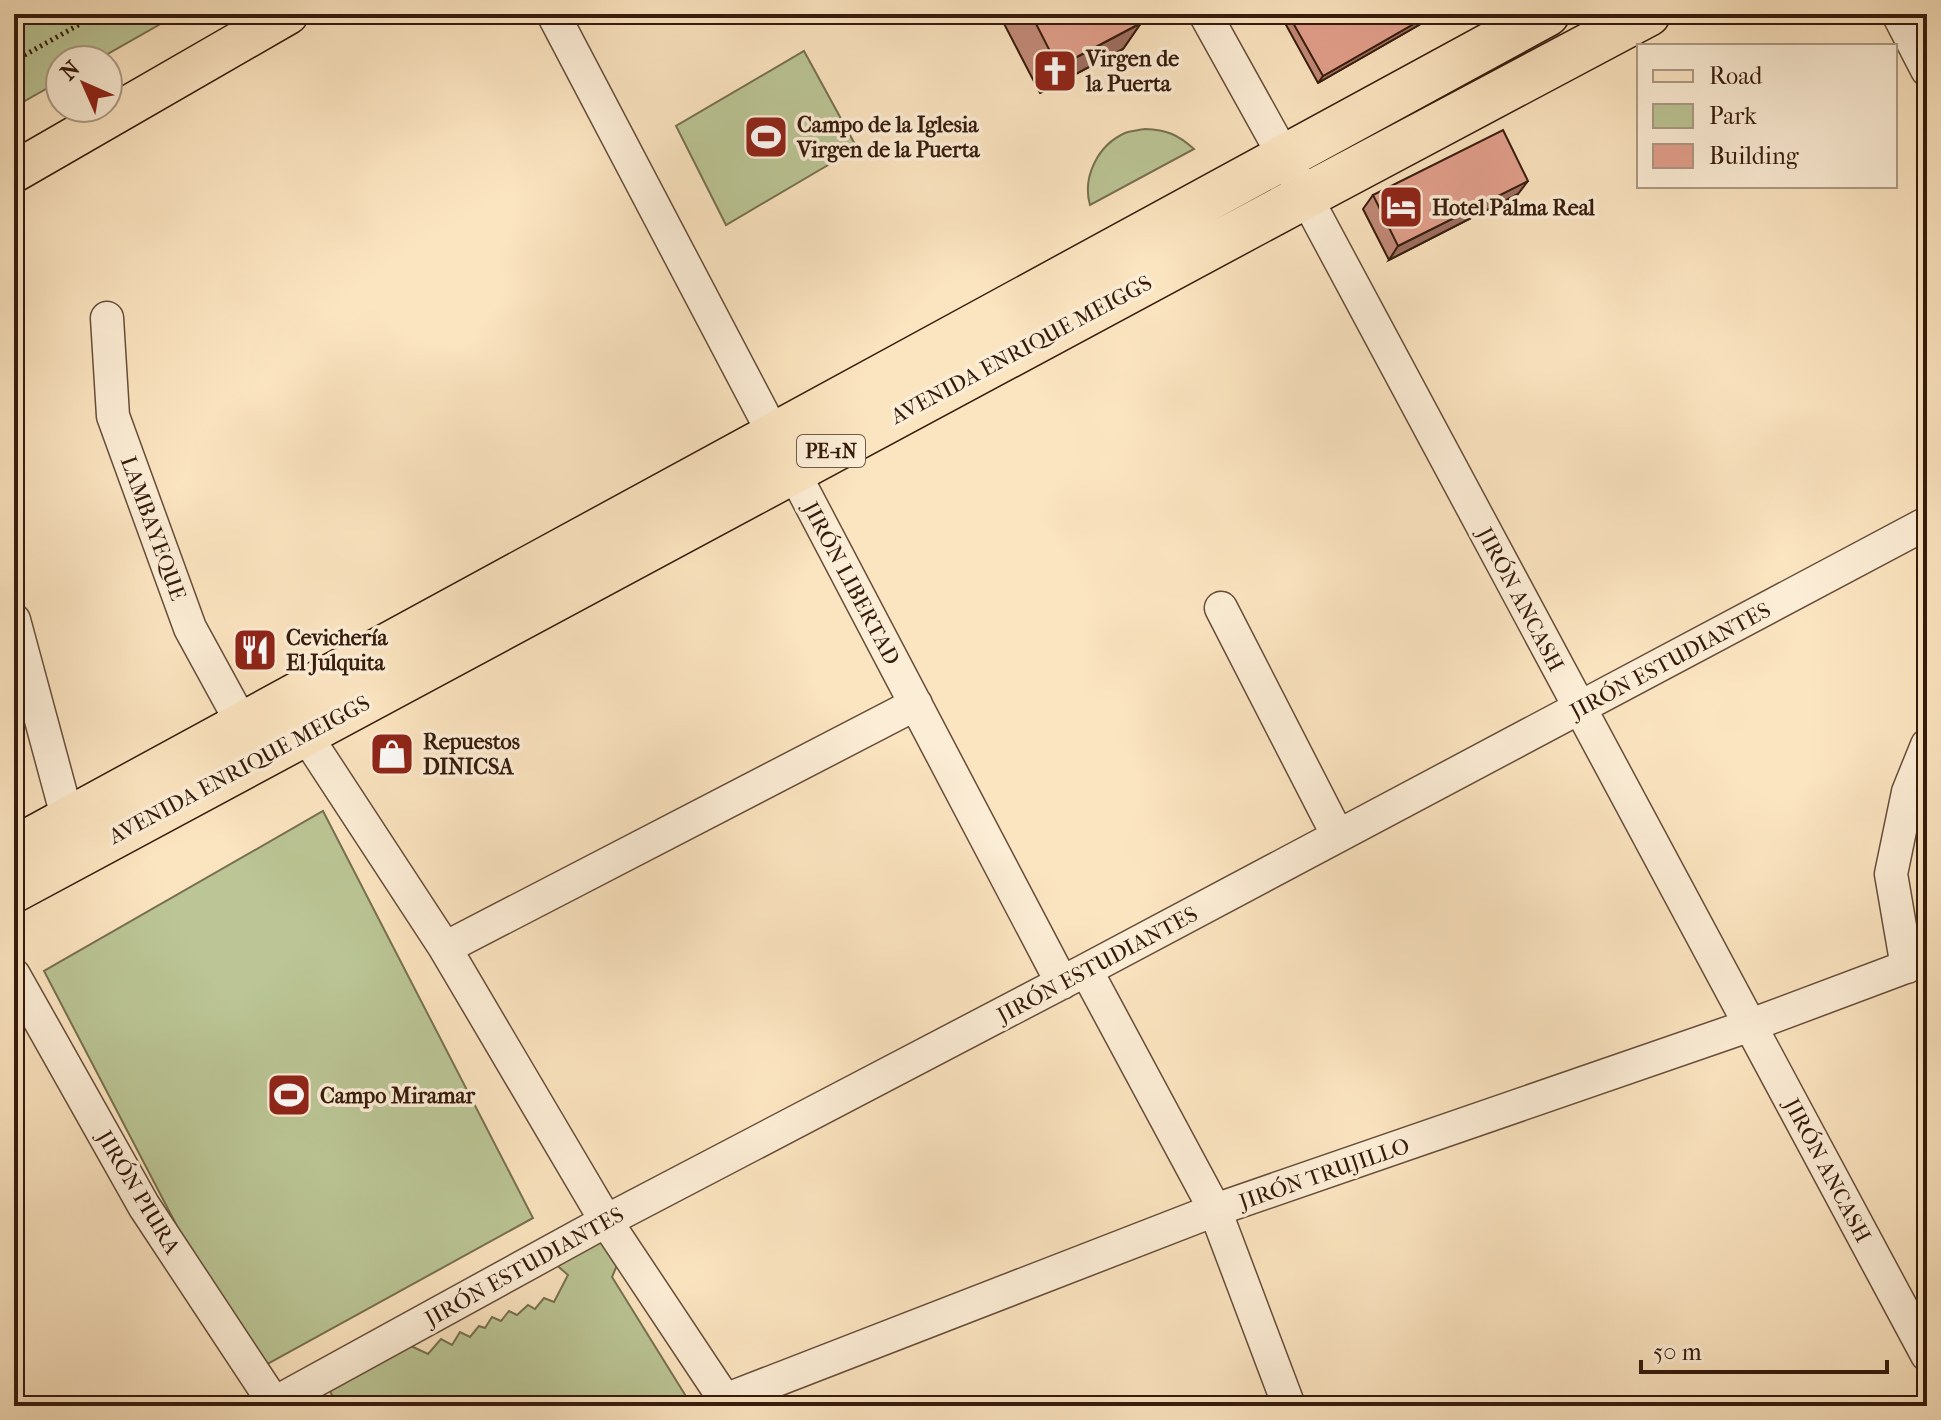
<svg xmlns="http://www.w3.org/2000/svg" width="1941" height="1420" font-family="'IM FELL French Canon',serif">
	<style>
		.green { fill: #bbc595; stroke: #787050; stroke-width: 2 }
		.lines { fill: none; stroke-linecap: round; stroke-linejoin: round }
		.minor-casing { stroke: #674d39; stroke-width: 35 }
		.major-casing { stroke: #361b0c; stroke-width: 43 }
		.highway-casing { stroke: #361b0c; stroke-width: 47 }
		.path { stroke: #361b0c; stroke-width: 5; stroke-dasharray: 2 4; stroke-linecap: butt }
		.minor { stroke: #fcedd6; stroke-width: 32 }
		.major { stroke: #fbe4c0; stroke-width: 40 }
		.highway { stroke: #fbe4c0; stroke-width: 44 }
		.wall { fill: #c28978; stroke: #361b0c; stroke-width: 2 }
		.shaded-wall { fill: #9e6f62; stroke: #361b0c; stroke-width: 2 }
		.building { fill: #e29f8c; stroke: #361b0c; stroke-width: 2 }
		.labels { text-anchor: middle; stroke-width: 7; stroke-linejoin: round; paint-order: stroke }
		.shield { fill: #fcedd6; stroke: #715a49; stroke-width: 2 }
		.shield-label { font-size: 20px; font-weight: bold; fill: #361b0c }
		.poi-label { font-size: 22px; font-weight: bold; fill: #361b0c; stroke: #fcedd6; text-anchor: start }
		.street-label { font-size: 22px; fill: #361b0c; stroke: #fcedd6 }
	</style>
	<rect width="100%" height="100%" fill="#fbe4c0"/>
	<filter id="stains"><feTurbulence type="fractalNoise" baseFrequency=".0025" numOctaves="4"/><feColorMatrix values="0 0 0 0 .2 0 0 0 0 .09 0 0 0 0 .02 0 0 0 .5 -.17"/></filter>
	<radialGradient id="worn" r=".72"><stop offset=".6" stop-color="#630" stop-opacity="0"/><stop offset="1" stop-color="#630" stop-opacity=".3"/></radialGradient>
	<path class="green" d="M14 14H178L97 60H60V81L14 107Z
		M804 51 857 148 726 225 676 126Z
		M1145 129C1167 130 1177 134 1194 149L1090 205C1082 177 1098 145 1125 133 1131 131 1139 130 1145 129Z
		M323 811 533 1218 253 1372 44 971Z
		M592 1236 621 1256 612 1277 692 1406H337L330 1391V1379L398 1340 428 1354 441 1339 452 1345 460 1332 470 1337 479 1326 485 1328 492 1317 501 1321 509 1311 517 1315 528 1305 535 1309 544 1298 554 1302 568 1275 553 1262Z"/>
	<g class="lines">
		<g class="minor-casing">
			<path id="minor" d="M553 14 1062 983
				M1205 14 1285 158 1927 1355
				M1898 14 1927 70
				M107 318 113 416 190 628 243 725
				M1221 608 1338 836
				M14 620 68 820
				M305 734 445 948 606 1221 729 1406
				M445 948 916 704
				M1907 967 1891 874 1908 792 1927 745
				M1086 970 1215 1210 1289 1406
				M14 975 144 1206 274 1403
				M725 1400 1215 1210 1751 1025 1927 959
				M269 1406 606 1221 1086 970 1927 523"/>
		</g>
		<g class="major-casing">
			<path id="major" d="M14 172 288 14"/>
		</g>
		<g class="highway-casing">
			<path id="highway" d="M14 849 1547 14
				M14 890 1304 197 1648 14"/>
		</g>
		<path class="path" d="M14 61 98 14"/>
		<use href="#minor" class="minor"/>
		<use href="#major" class="major"/>
		<use href="#highway" class="highway"/>
	</g>
	<path class="wall" d="M999 14H1136L1141 23 1123 49 1040 93Z
		M1280 14H1438L1318 83Z
		M1518 194 1389 260 1363 209 1373 195Z"/>
	<path class="shaded-wall" d="M1431 14H1438L1318 83 1323 76Z
		M1141 23 1123 49 1040 93 1058 67Z
		M1528 181 1518 194 1389 260 1398 246Z"/>
	<path class="building" d="M1031 14H1136L1141 23 1058 67Z
		M1288 14H1431L1323 76Z
		M1503 130 1528 181 1398 246 1373 195Z"/>
	<defs>
		<g id="church-square" transform="scale(2.3)"><rect x="-9" y="-9" width="18" height="18" rx="4" fill="#8f2418" stroke="#fcedd6"/><path d="M-1.2-6h2.4v3.5h3.3v2.4h-3.3V6h-2.4V-.1h-3.3v-2.4h3.3Z" fill="#fff"/></g>
		<g id="stadium-square" transform="scale(2.3)"><rect x="-9" y="-9" width="18" height="18" rx="4" fill="#8f2418" stroke="#fcedd6"/><path d="M0-5a6.5 5 0 1 0 0 10a6.5 5 0 1 0 0-10ZM-3.5-1.8h7v3.6h-7Z" fill="#fff"/></g>
		<g id="hotel-square" transform="scale(2.3)"><rect x="-9" y="-9" width="18" height="18" rx="4" fill="#8f2418" stroke="#fcedd6"/><path d="M-6-4.5h1.5V1H6V5H4.5V3h-9V5H-6ZM-4 0a1.8 1.8 0 1 1 3.6 0ZM.5 0V-2.5h3Q6-2.5 6 0Z" fill="#fff"/></g>
		<g id="restaurant-square" transform="scale(2.3)"><rect x="-9" y="-9" width="18" height="18" rx="4" fill="#8f2418" stroke="#fcedd6"/><path d="M-5-6h1v4h1v-4h1v4h1v-4h1v5L-1.5 .5V6h-2V.5L-5-1ZM5-6V6H3V1.5H1.5Q1.5-4 5-6Z" fill="#fff"/></g>
		<g id="shop-square" transform="scale(2.3)"><rect x="-9" y="-9" width="18" height="18" rx="4" fill="#8f2418" stroke="#fcedd6"/><path d="M-5-2.5h2.3a2.7 3.5 0 0 1 5.4 0H5L5.5 6h-11ZM-1.5-2.5h3a1.5 2.3 0 0 0-3 0Z" fill="#fff"/></g>
	</defs>
	<g fill-rule="evenodd">
		<use href="#church-square" x="1055" y="71"/>
		<use href="#stadium-square" x="766" y="137"/>
		<use href="#hotel-square" x="1401" y="207"/>
		<use href="#restaurant-square" x="255" y="650"/>
		<use href="#shop-square" x="392" y="754"/>
		<use href="#stadium-square" x="289" y="1095"/>
	</g>
	<g class="labels">
		<rect class="shield" x="797" y="435" width="68" height="32" rx="6"/>
		<g class="shield-label">
			<text x="831" y="458">PE-1N</text>
		</g>
		<g class="poi-label">
			<text x="1086" y="66">Virgen de<tspan x="1086" dy="25">la Puerta</tspan></text>
			<text x="797" y="132">Campo de la Iglesia<tspan x="797" dy="25">Virgen de la Puerta</tspan></text>
			<text x="1432" y="215">Hotel Palma Real</text>
			<text x="286" y="645">Cevichería<tspan x="286" dy="25">El Julquita</tspan></text>
			<text x="423" y="749">Repuestos<tspan x="423" dy="25">DINICSA</tspan></text>
			<text x="320" y="1103">Campo Miramar</text>
		</g>
		<g class="street-label">
			<text transform="translate(1021 349) rotate(-28)" y="8">AVENIDA ENRIQUE MEIGGS</text>
			<text transform="translate(154 528) rotate(70)" y="8">LAMBAYEQUE</text>
			<text transform="translate(852 583) rotate(62)" y="8">JIRÓN LIBERTAD</text>
			<text transform="translate(1521 599) rotate(62)" y="8">JIRÓN ANCASH</text>
			<text transform="translate(1670 660) rotate(-28)" y="8">JIRÓN ESTUDIANTES</text>
			<text transform="translate(239 769) rotate(-28)" y="8">AVENIDA ENRIQUE MEIGGS</text>
			<text transform="translate(1097 964) rotate(-28)" y="8">JIRÓN ESTUDIANTES</text>
			<text transform="translate(1828 1170) rotate(62)" y="8">JIRÓN ANCASH</text>
			<text transform="translate(1324 1173) rotate(-19)" y="8">JIRÓN TRUJILLO</text>
			<text transform="translate(139 1192) rotate(59)" y="8">JIRÓN PIURA</text>
			<text transform="translate(524 1266) rotate(-29)" y="8">JIRÓN ESTUDIANTES</text>
		</g>
	</g>
	<rect width="1941" height="1420" fill="none" stroke="#fbe4c0" stroke-width="48"/>
	<rect x="16" y="16" width="1909" height="1388" fill="none" stroke="#361b0c" stroke-width="4"/>
	<rect x="24" y="24" width="1893" height="1372" fill="none" stroke="#361b0c" stroke-width="2"/>
	<rect x="1637" y="44" width="260" height="144" fill="#fcedd6" stroke="#ad9985" stroke-width="2"/>
	<rect x="1653" y="70" width="40" height="12" fill="#fbe4c0" stroke="#ad9985" stroke-width="2"/>
	<text x="1709" y="84" font-size="24" fill="#361b0c">Road</text>
	<rect x="1653" y="104" width="40" height="24" fill="#bbc595" stroke="#ad9985" stroke-width="2"/>
	<text x="1709" y="124" font-size="24" fill="#361b0c">Park</text>
	<rect x="1653" y="144" width="40" height="24" fill="#e29f8c" stroke="#ad9985" stroke-width="2"/>
	<text x="1709" y="164" font-size="24" fill="#361b0c">Building</text>
	<g transform="translate(84 84) rotate(315)"><circle r="38" fill="#fcedd6" stroke="#ad9985" stroke-width="2"/>
	<path d="M0-6L14 30L0 20L-14 30Z" fill="#8f2418"/>
	<text y="-12" font-size="22" font-weight="bold" text-anchor="middle" fill="#361b0c">N</text>
	</g>
	<path d="M1641 1360v12h246v-12" fill="none" stroke="#361b0c" stroke-width="4"/>
	<text x="1653" y="1360" font-size="24" fill="#361b0c" stroke="#fcedd6" stroke-width="6" paint-order="stroke">50 m</text>
	<rect width="100%" height="100%" filter="url(#stains)"/>
	<rect width="100%" height="100%" fill="url(#worn)"/>
</svg>
